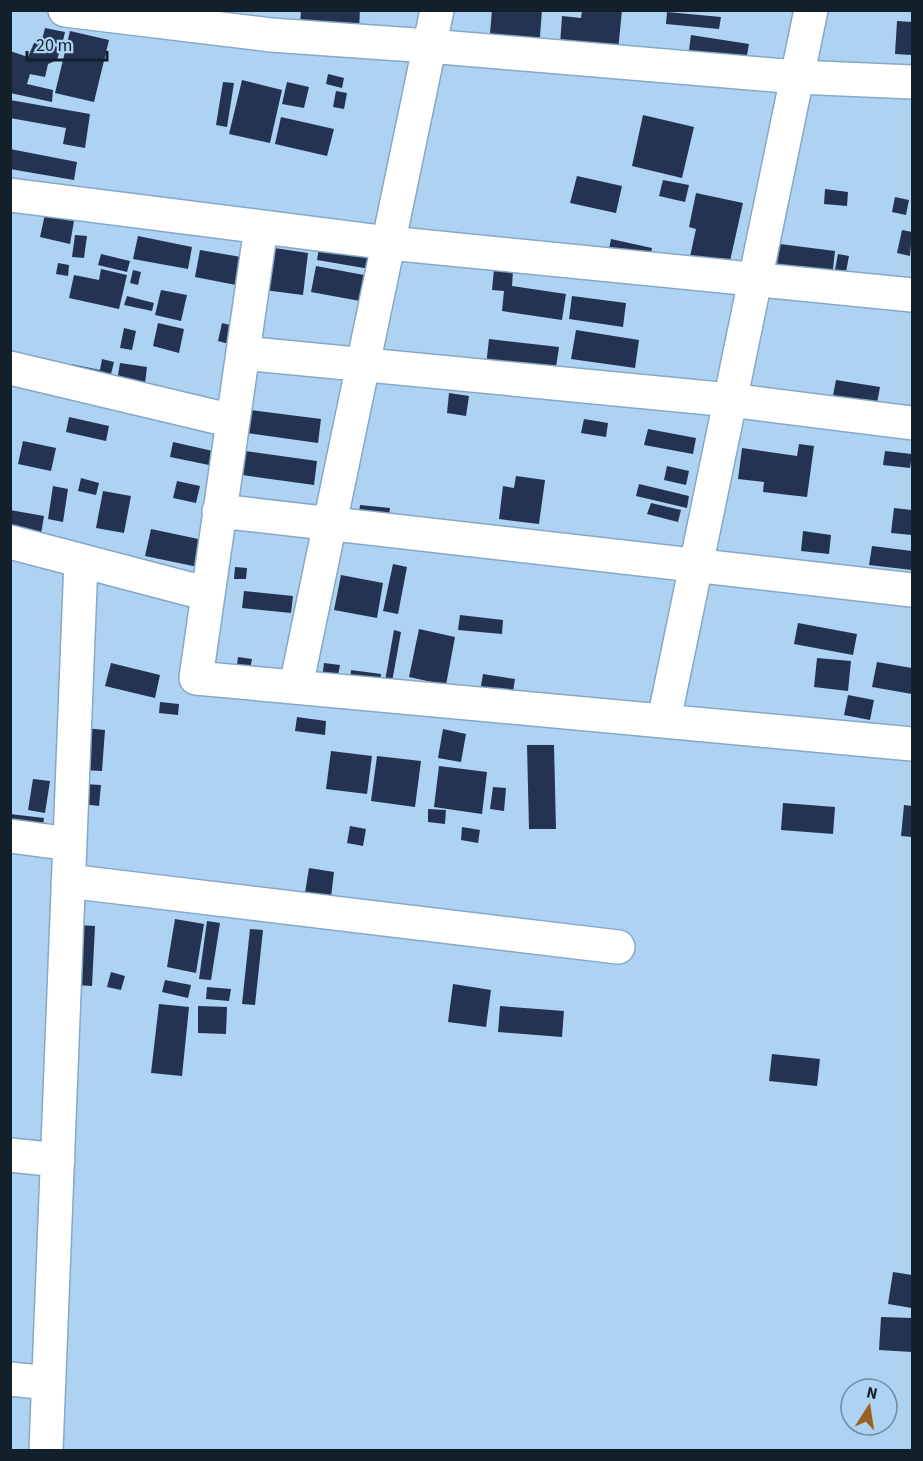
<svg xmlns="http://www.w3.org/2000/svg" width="923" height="1461" font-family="'Source Sans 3',sans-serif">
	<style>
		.building { fill: #253352 }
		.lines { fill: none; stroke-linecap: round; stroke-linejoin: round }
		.minor-casing { stroke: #86a8c6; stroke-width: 36 }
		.minor { stroke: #fff; stroke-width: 33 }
	</style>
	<rect width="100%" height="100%" fill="#aed2f1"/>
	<path class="building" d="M301 10H360L359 29 300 25Z
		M492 10H542L539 49 489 45Z
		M582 10H622L618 51 560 45 562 16 581 18Z
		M667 12 721 17 719 29 666 24Z
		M897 21 912 22V55L895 54Z
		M45 28 65 32 62 45 42 40Z
		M70 31 109 40 94 102 55 93Z
		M691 35 749 44 745 66 688 58Z
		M34 43 61 47 57 60 48 64 45 77 30 74 27 84 53 90 52 102 10 93V51L28 57Z
		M328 74 344 78 342 88 326 84Z
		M242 80 282 90 270 143 229 134Z
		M223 82 234 83 227 127 216 125Z
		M287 82 309 87 304 108 282 104Z
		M336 91 347 93 344 109 333 107Z
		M10 100 90 114 85 148 63 144 66 128 10 118Z
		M643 115 694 127 682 178 632 166Z
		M281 117 334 129 327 156 275 144Z
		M10 149 77 162 74 180 10 169Z
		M577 176 622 186 616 213 570 203Z
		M663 180 689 185 685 202 659 196Z
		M825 189 848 192 847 206 824 204Z
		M696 193 743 203 728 270 689 261 696 229 689 227Z
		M895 197 909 200 906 215 892 212Z
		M45 214 74 221 70 244 40 237Z
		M902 230 912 232 910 256 897 253Z
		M75 235 87 236 84 258 72 257Z
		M138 236 192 247 188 269 133 259Z
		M611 239 652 248 650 258 609 249Z
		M320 242 372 251 370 269 317 260Z
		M780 244 835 251 832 278 776 271Z
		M261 246 308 253 303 295 256 289Z
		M200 250 241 257 236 285 195 277Z
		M101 254 130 261 127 272 98 265Z
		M838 254 849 256 845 277 834 275Z
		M58 263 69 265 68 276 56 274Z
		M316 266 364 275 360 301 311 292Z
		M101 269 127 275 119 309 69 298 74 275 99 280Z
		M494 269 513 271 512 286 566 294 562 320 502 311 504 291 492 290Z
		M133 270 141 272 138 285 130 283Z
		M161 290 187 295 181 321 155 315Z
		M127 296 154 303 152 311 124 305Z
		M572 296 626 303 623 327 569 319Z
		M158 323 184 329 179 353 153 346Z
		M222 323 234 326 229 344 218 341Z
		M124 328 136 331 132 350 120 348Z
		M576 330 639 340 635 368 571 359Z
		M489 339 559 347 555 374 486 366Z
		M102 359 114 362 108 386 68 377 71 364 100 370Z
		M120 363 147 367 144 392 116 387Z
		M836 380 880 387 875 414 831 406Z
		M449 393 469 396 466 416 447 413Z
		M243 409 321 419 318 443 239 432Z
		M69 417 109 426 106 441 66 432Z
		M584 419 608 423 606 437 581 433Z
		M648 429 696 438 693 454 644 445Z
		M23 441 56 448 51 471 18 464Z
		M173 442 217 452 214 466 170 457Z
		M799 444 814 446 807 497 763 492 764 482 738 479 742 448 797 456Z
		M238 450 317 461 314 485 235 474Z
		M885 451 912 454 910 468 883 465Z
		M667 466 689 471 686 485 664 480Z
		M516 476 545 480 539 524 499 519 503 486 514 488Z
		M81 478 99 483 96 495 78 491Z
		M177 481 200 486 196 503 173 498Z
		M639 484 689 496 687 508 636 496Z
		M53 486 68 489 63 522 48 519Z
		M103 491 131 496 124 533 96 528Z
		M651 503 681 510 678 522 647 514Z
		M360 505 390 508 388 525 358 521Z
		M894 508 912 510V535L891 533Z
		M10 510 44 516 41 534 10 529Z
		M151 529 203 540 198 567 145 556Z
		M803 531 831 535 829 554 801 551Z
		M872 546 912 551V570L869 565Z
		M393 564 407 567 398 614 383 611Z
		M235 567 247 568 246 579H234Z
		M341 575 383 583 377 618 334 610Z
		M244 591 293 596 291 613 242 608Z
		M460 615 503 620 502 634 458 630Z
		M798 623 857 634 853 655 794 644Z
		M419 629 455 637 446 685 409 677Z
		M394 630 401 632 392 682 385 681Z
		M238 657 252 659 249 674 236 673Z
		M817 658 851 661 848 691 814 687Z
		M877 662 912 668V694L872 687Z
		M111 663 160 675 155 698 105 686Z
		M324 663 340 665 337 681 322 678Z
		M351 670 381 674 380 686 350 682Z
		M483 674 515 679 512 698 480 692Z
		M848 695 874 700 870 720 844 715Z
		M160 702 179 704 178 715 159 713Z
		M297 717 326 721 325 735 295 731Z
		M84 728 105 730 102 771 82 770Z
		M443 729 466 734 461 762 438 758Z
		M527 745H554L556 829H529Z
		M331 751 372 756 367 794 326 789Z
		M377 756 421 761 415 807 371 801Z
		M439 766 487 772 482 814 434 807Z
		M33 779 50 781 45 813 28 810Z
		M84 784 101 785 99 806 83 804Z
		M493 787 506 788 504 811 490 809Z
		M783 803 835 807 833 834 781 830Z
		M904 805 912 806V837L901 836Z
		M428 809 446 810 445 824 428 822Z
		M10 814 44 818 42 834 10 830Z
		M350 826 366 829 363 846 347 843Z
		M462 827 480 830 478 843 461 840Z
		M309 868 334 872 331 897 305 893Z
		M175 919 204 924 196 973 167 967Z
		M207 921 220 923 211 980 199 979Z
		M79 925 95 926 92 986 76 985Z
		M250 929 263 930 255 1005 242 1004Z
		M111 972 125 976 121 990 107 987Z
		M165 980 191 985 188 998 162 992Z
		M453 984 491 990 486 1027 448 1022Z
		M207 987 231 989 229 1001 206 999Z
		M159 1004 189 1007 182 1076 151 1073Z
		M198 1006 227 1007 226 1034 198 1033Z
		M500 1006 564 1011 562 1037 498 1032Z
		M772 1054 820 1059 817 1086 769 1081Z
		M893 1272 912 1275V1308L888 1304Z
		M881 1317 912 1318V1352L879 1350Z"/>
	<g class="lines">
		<g class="minor-casing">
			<path id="minor" d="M65 10 271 35 429 46 797 77 912 82
				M10 195 389 243 912 295
				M261 227 196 678 912 744
				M243 353 730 400 912 423
				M10 368 233 421
				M219 511 912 590
				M10 542 208 594
				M296 686 437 10
				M664 720 811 10
				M10 836 70 844
				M68 881 618 947
				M10 1155 58 1160
				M10 1379 49 1383
				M46 1450 81 561"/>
		</g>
		<use href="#minor" class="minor"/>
	</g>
	<rect width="923" height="1461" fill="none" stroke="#12202b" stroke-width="24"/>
	<g transform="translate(869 1407) rotate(12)"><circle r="28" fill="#aed2f1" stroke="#708ba2" stroke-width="1.5"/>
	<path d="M0-4.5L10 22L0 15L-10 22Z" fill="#9b621f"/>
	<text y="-9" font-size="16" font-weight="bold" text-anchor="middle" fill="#12202b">N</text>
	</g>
	<path d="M27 51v9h80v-9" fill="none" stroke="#12202b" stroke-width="3"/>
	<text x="36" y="51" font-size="18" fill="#12202b" stroke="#aed2f1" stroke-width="4.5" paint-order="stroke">20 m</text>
</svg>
